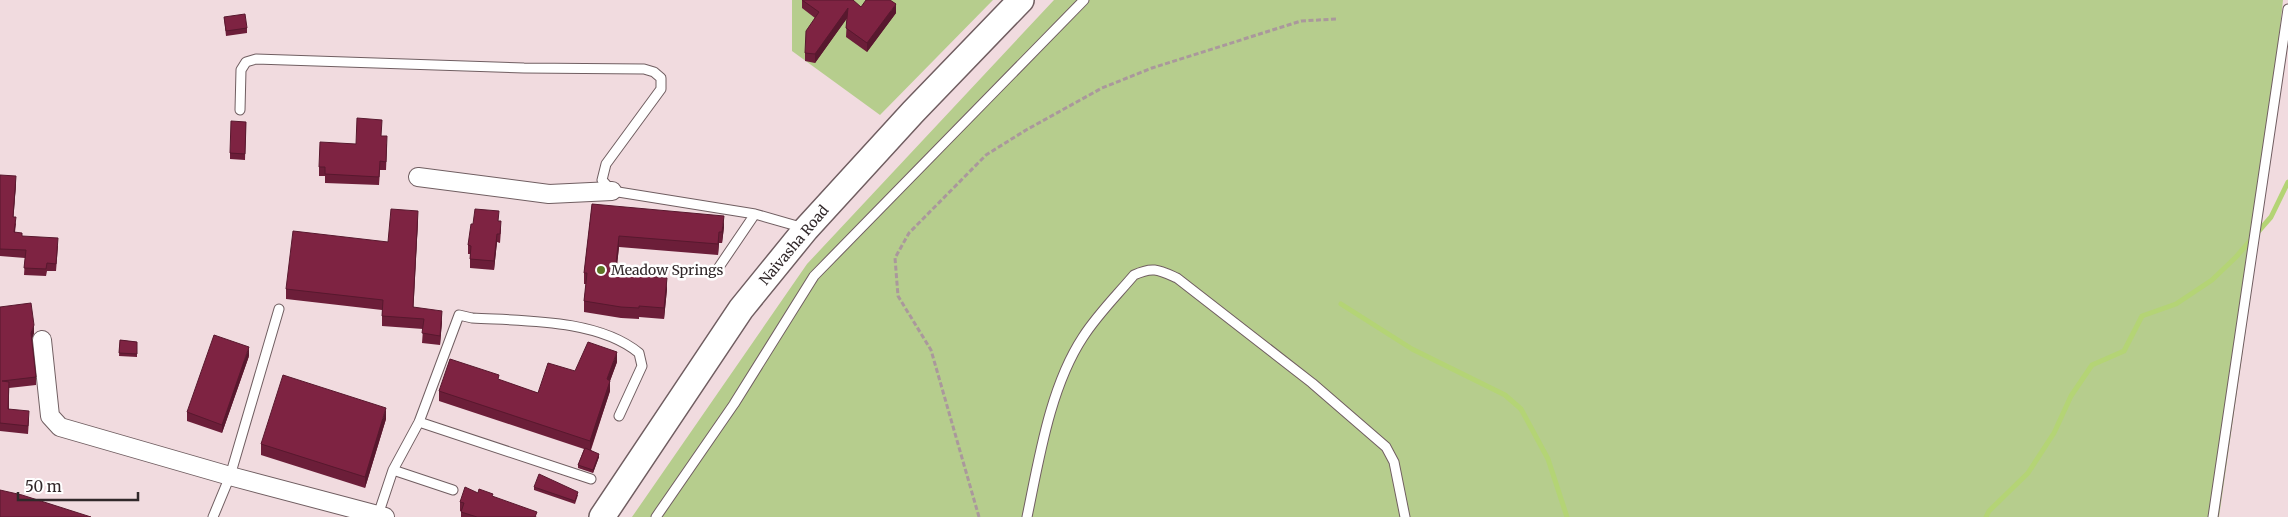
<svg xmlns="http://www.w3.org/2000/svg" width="2288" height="517" font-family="Merriweather,serif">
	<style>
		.green { fill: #b6cd8d }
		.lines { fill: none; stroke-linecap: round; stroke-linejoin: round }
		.stream { stroke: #b4d475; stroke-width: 5 }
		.lane-casing { stroke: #705e61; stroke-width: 11 }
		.street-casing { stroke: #705e61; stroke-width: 20 }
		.secondary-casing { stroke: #705e61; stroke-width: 28 }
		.path { stroke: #aa989c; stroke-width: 3; stroke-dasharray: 5 2.5; stroke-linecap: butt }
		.lane { stroke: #fff; stroke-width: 9 }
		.street { stroke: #fff; stroke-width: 18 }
		.secondary { stroke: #fff; stroke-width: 25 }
		.wall { fill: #6c1e39 }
		.shaded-wall { fill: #58182e }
		.building { fill: #7e2342; stroke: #58182e }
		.poi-dot { fill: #5d7425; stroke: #fff; stroke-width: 2 }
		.labels { text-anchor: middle; stroke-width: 5; stroke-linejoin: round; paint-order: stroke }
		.street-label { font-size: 14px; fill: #31282a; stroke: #fff }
		.poi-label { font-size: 14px; fill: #31282a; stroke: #fff; text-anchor: start }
	</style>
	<rect width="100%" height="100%" fill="#f1dbdf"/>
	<path class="green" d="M792 0H993L880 115 792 51Z
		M1054 0H2283L2255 265 2219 517H632L807 264Z"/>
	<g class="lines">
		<path class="stream" d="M1341 304 1412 349 1505 395 1521 409 1548 459 1567 517
			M1986 517 1989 511 2028 473 2054 433 2071 396 2092 365 2124 351 2142 316 2176 304 2212 280 2236 257 2271 217 2288 182"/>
		<g class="lane-casing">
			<path id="lane" d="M240 110 241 70 246 62 256 59 524 68 644 69 654 72 661 78V89L606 164 602 180 612 191 755 214 804 228
				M719 267 755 214
				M419 422 591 479
				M393 470 453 490
				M378 515 393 470 419 422 459 315 472 318C524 321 598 319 639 353L642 366 619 416
				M213 517 230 476 279 309
				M656 517 734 404 814 276 1084 0
				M1027 517C1039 459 1050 387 1083 337 1097 315 1117 295 1134 275 1153 266 1159 270 1177 278L1312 383 1386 447 1394 462 1405 517
				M2213 517 2288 9"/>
		</g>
		<g class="street-casing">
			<path id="street" d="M418 177 549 194 612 191
				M42 340 50 416 60 427 230 476 385 517"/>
		</g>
		<g class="secondary-casing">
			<path id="secondary" d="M602 517 741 309 806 229 913 112 1021 0"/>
		</g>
		<path class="path" d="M979 517 931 350 898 296 895 258 909 233 986 155 1026 130 1102 88 1152 68 1301 21 1336 19"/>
		<use href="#lane" class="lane"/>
		<use href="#street" class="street"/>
		<use href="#secondary" class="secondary"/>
	</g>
	<path class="wall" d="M802 0 861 7 896 13 867 52 846 37 847 18 815 63 805 61V53L815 18 802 8Z
		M224 17 247 28V33L226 36Z
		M246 122 245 160 230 159V153Z
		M381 136 387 145 386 170H380L379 185 325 183V176H319V167L356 144Z
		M0 175 16 184 13 217 16 224 15 232 22 236 58 246 56 271H47L46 276 24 275 25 258 0 256Z
		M592 204 724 227 722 243H719L718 255 619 247 616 273 667 289 664 319 639 317V319L621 318 584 312V301L586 284H584V273Z
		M418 220 413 307 442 321 440 345 422 343 423 329 382 326V310L286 299V289L388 242Z
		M499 221 501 230 500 243 497 242 494 270 470 268V254H468V245L473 224Z
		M0 307 34 333 32 339 36 377V385L9 388V409L29 419 28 434 0 431Z
		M120 340 137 342V357L119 356Z
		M249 356 222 433 187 421V412Z
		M617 362 610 381V391L591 450 599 457 593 473 578 468V465L584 449 439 401V391L499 380 538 393 575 371Z
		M386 419 365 488 261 455V444Z
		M534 487 578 495 575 504 534 490Z
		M478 493 493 497 537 517H461V511H460V502Z"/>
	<path class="shaded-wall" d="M896 4V13L867 52V43Z
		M848 8V17L815 63V54Z
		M16 176V184L13 224V217Z
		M418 211V220L413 316V307Z
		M724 216V227L722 243V232Z
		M719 232V243L718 255V244Z
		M497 234V242L494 270V261Z
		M619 236V247L615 284V273Z
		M667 278V289L664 319V308Z
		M442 311V321L440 345V336Z
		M34 325V333L31 341V333Z
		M249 347V356L222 433V425Z
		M617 352V362L607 389V379Z
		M610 381V391L590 451V441Z
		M386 408V419L365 488V477Z
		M599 454V457L593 473V470Z"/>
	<path class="building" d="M802 0H853L861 7 866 0H890L896 4 867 43 846 28 848 8 815 54 805 53 806 31 819 12Z
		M245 14 247 28 226 31 224 17Z
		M357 118 382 120 381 136H387L386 162 380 161 379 177 325 174V167H319L320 142 356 144Z
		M231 121 246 122 245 154 230 153Z
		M0 175 16 176 13 217H16L14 232 22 233V236L58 238 56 264 47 263 46 269 24 268 26 250 0 249Z
		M592 204 724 216 722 232H719L718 244 619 236 615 273 667 278 664 308 639 306V308L621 307 584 301 587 273H584Z
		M391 209 418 211 413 307 442 311 440 336 422 333 424 319 382 316 383 300 286 289 293 231 388 242Z
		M475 209 499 211 498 221H501L500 234H497L494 261 470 259 471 246 468 245 471 224H473Z
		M31 303 34 325 31 333 36 377 2 381 9 382 8 409 29 411 28 426 0 423V307Z
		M214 335 249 347 222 425 187 412Z
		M120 340 137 342V354L119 353Z
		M588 342 617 352 607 379 610 381 590 441 439 391 450 359 499 375 498 379 538 393 548 363 575 371Z
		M283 375 386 408 365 477 261 444Z
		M585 448 599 454 593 470 578 465Z
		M539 474 578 492 575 501 534 487Z
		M465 487 478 493 479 489 493 494 492 496 537 512 535 517H477L461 512 464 503 460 502Z
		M0 490 22 495 91 517H0Z"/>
	<circle class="poi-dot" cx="601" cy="270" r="5"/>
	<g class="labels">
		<g class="street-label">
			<text transform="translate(794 245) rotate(-50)" y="5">Naivasha Road</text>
		</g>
		<g class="poi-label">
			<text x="611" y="275">Meadow Springs</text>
		</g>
	</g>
	<path d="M18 492v8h120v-8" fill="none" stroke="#31282a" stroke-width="2.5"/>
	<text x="25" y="492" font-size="15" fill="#31282a" stroke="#ffffff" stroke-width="4" paint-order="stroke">50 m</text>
</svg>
